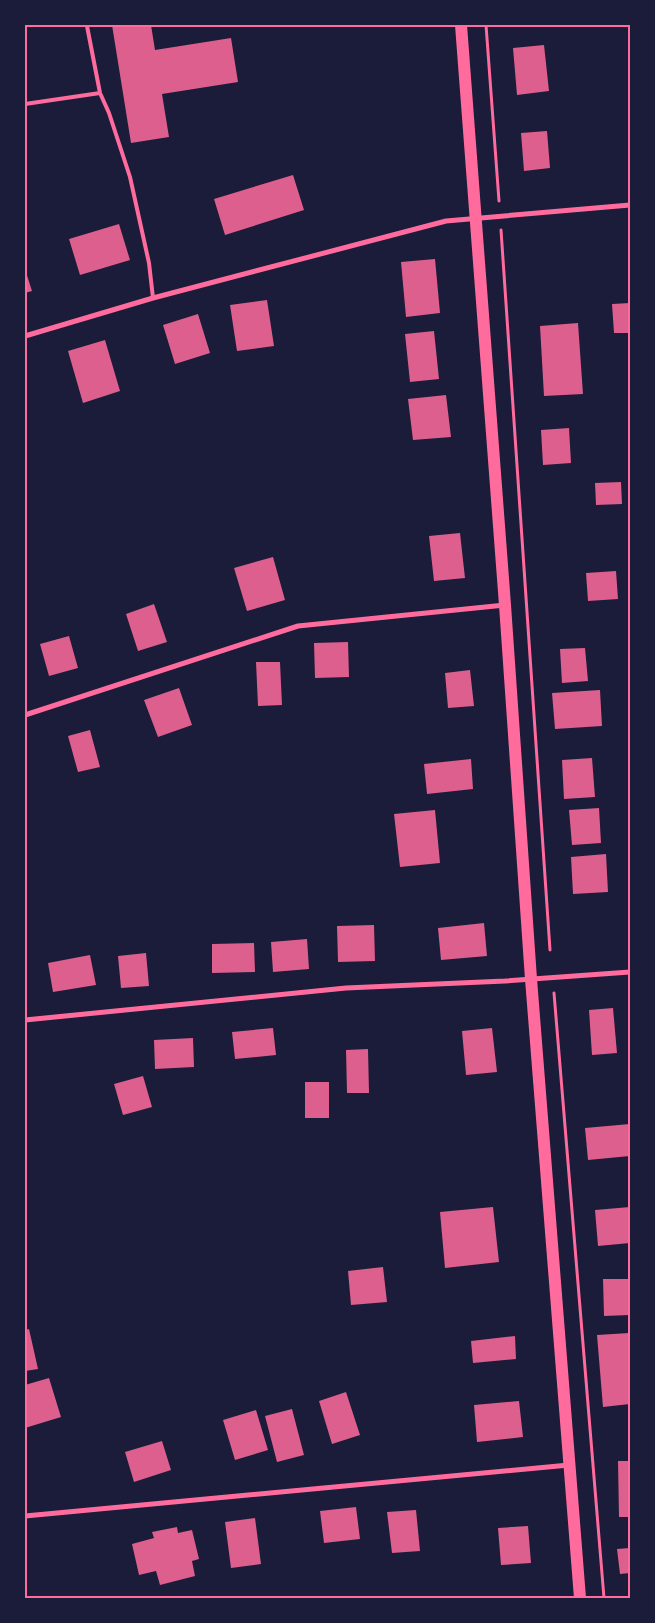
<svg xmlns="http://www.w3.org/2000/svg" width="655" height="1623" font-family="'IBM Plex Sans',sans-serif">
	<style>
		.building { fill: #dd5f8e }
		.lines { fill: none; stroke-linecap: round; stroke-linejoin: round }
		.path { stroke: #ff6b9d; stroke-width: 3 }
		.service { stroke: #ff6b9d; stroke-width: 4 }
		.minor { stroke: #ff6b9d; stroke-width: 5 }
		.primary { stroke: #ff6b9d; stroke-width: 12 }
		.neatline { fill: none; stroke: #ff6b9d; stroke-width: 2 }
	</style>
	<rect width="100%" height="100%" fill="#1b1b3a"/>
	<path class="building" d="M112 25H151L155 50 231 38 238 82 162 94 169 137 131 143Z
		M544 45 549 91 517 95 513 48Z
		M547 131 550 168 524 171 521 133Z
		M293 175 304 210 225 235 214 199Z
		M119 224 130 260 80 275 69 239Z
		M435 259 440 313 406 317 401 262Z
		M25 269 32 291 25 293Z
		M267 300 274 346 237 351 230 305Z
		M630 303V333H614L612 304Z
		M198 314 210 353 175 364 163 325Z
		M578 323 583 394 544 396 540 326Z
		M434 331 439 379 410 382 405 334Z
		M105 340 120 391 83 403 68 351Z
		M446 395 451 437 413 440 408 399Z
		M569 428 571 463 543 465 541 430Z
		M621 482 622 504 596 505 595 483Z
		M460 533 465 578 434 581 429 536Z
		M273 557 285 600 247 611 234 568Z
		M616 571 618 599 588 601 586 573Z
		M154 604 167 642 138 651 126 614Z
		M69 636 78 668 49 676 40 644Z
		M348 642 349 677 315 678 314 643Z
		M585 648 588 681 562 683 560 649Z
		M256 662H280L282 705 258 706Z
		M470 670 474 706 448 708 445 673Z
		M179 688 192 725 158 737 144 700Z
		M600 690 602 726 555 729 552 693Z
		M90 730 100 767 78 772 68 736Z
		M592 758 595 797 564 799 562 760Z
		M471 759 473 789 427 794 424 764Z
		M599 808 601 843 572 845 569 810Z
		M435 810 440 863 400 867 394 814Z
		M606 854 608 892 573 894 571 857Z
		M484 923 487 956 441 960 438 928Z
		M374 925 375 961 338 962 337 926Z
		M307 939 309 969 273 972 271 942Z
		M254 943 255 972 212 973V944Z
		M146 953 149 986 121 988 118 956Z
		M90 955 96 985 53 992 48 963Z
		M613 1008 617 1053 592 1055 589 1010Z
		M273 1028 276 1055 235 1059 232 1032Z
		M492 1028 497 1072 466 1075 462 1031Z
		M193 1038 194 1067 155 1069 154 1040Z
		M368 1049 369 1093H347L346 1050Z
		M143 1076 152 1107 123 1115 114 1084Z
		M305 1082H329V1118H305Z
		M630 1124V1156L588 1160 585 1128Z
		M493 1207 499 1262 445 1268 440 1212Z
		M630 1207V1243L598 1246 595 1210Z
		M383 1267 387 1302 351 1305 348 1271Z
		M603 1279H630V1315L604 1316Z
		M29 1329 38 1369 25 1371V1330Z
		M629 1333 630 1404 603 1407 597 1335Z
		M515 1336 516 1359 473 1363 471 1341Z
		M49 1378 61 1417 25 1428V1385Z
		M346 1392 360 1435 332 1444 319 1401Z
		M519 1401 523 1437 477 1442 474 1405Z
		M292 1409 304 1455 277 1462 265 1416Z
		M256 1410 268 1450 235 1460 223 1420Z
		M162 1441 171 1470 134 1482 125 1452Z
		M618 1461H630V1517H619Z
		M356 1507 360 1539 324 1543 320 1511Z
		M416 1510 420 1551 392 1553 387 1512Z
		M255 1518 261 1564 231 1568 225 1522Z
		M528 1526 531 1563 501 1565 498 1528Z
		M177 1527 178 1533 192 1530 199 1559 192 1561 195 1576 160 1585 156 1571 139 1575 132 1544 154 1538 152 1532Z
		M630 1548V1573L620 1574 617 1549Z"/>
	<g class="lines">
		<path class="path" d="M486 25 499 201
			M501 230 550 950
			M554 993 604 1598"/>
		<path class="service" d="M87 26 100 93 109 113 130 177 149 263 153 298
			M25 104 100 93"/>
		<path class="minor" d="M25 336 153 298 446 221 630 205
			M25 715 298 626 505 605
			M25 1020 346 988 505 981 630 972
			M25 1516 569 1465"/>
		<path class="primary" d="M461 25 505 605 531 979 580 1598"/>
	</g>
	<rect width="655" height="1623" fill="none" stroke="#1b1b3a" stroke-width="52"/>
	<rect x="26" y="26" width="603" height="1571" class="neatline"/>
</svg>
